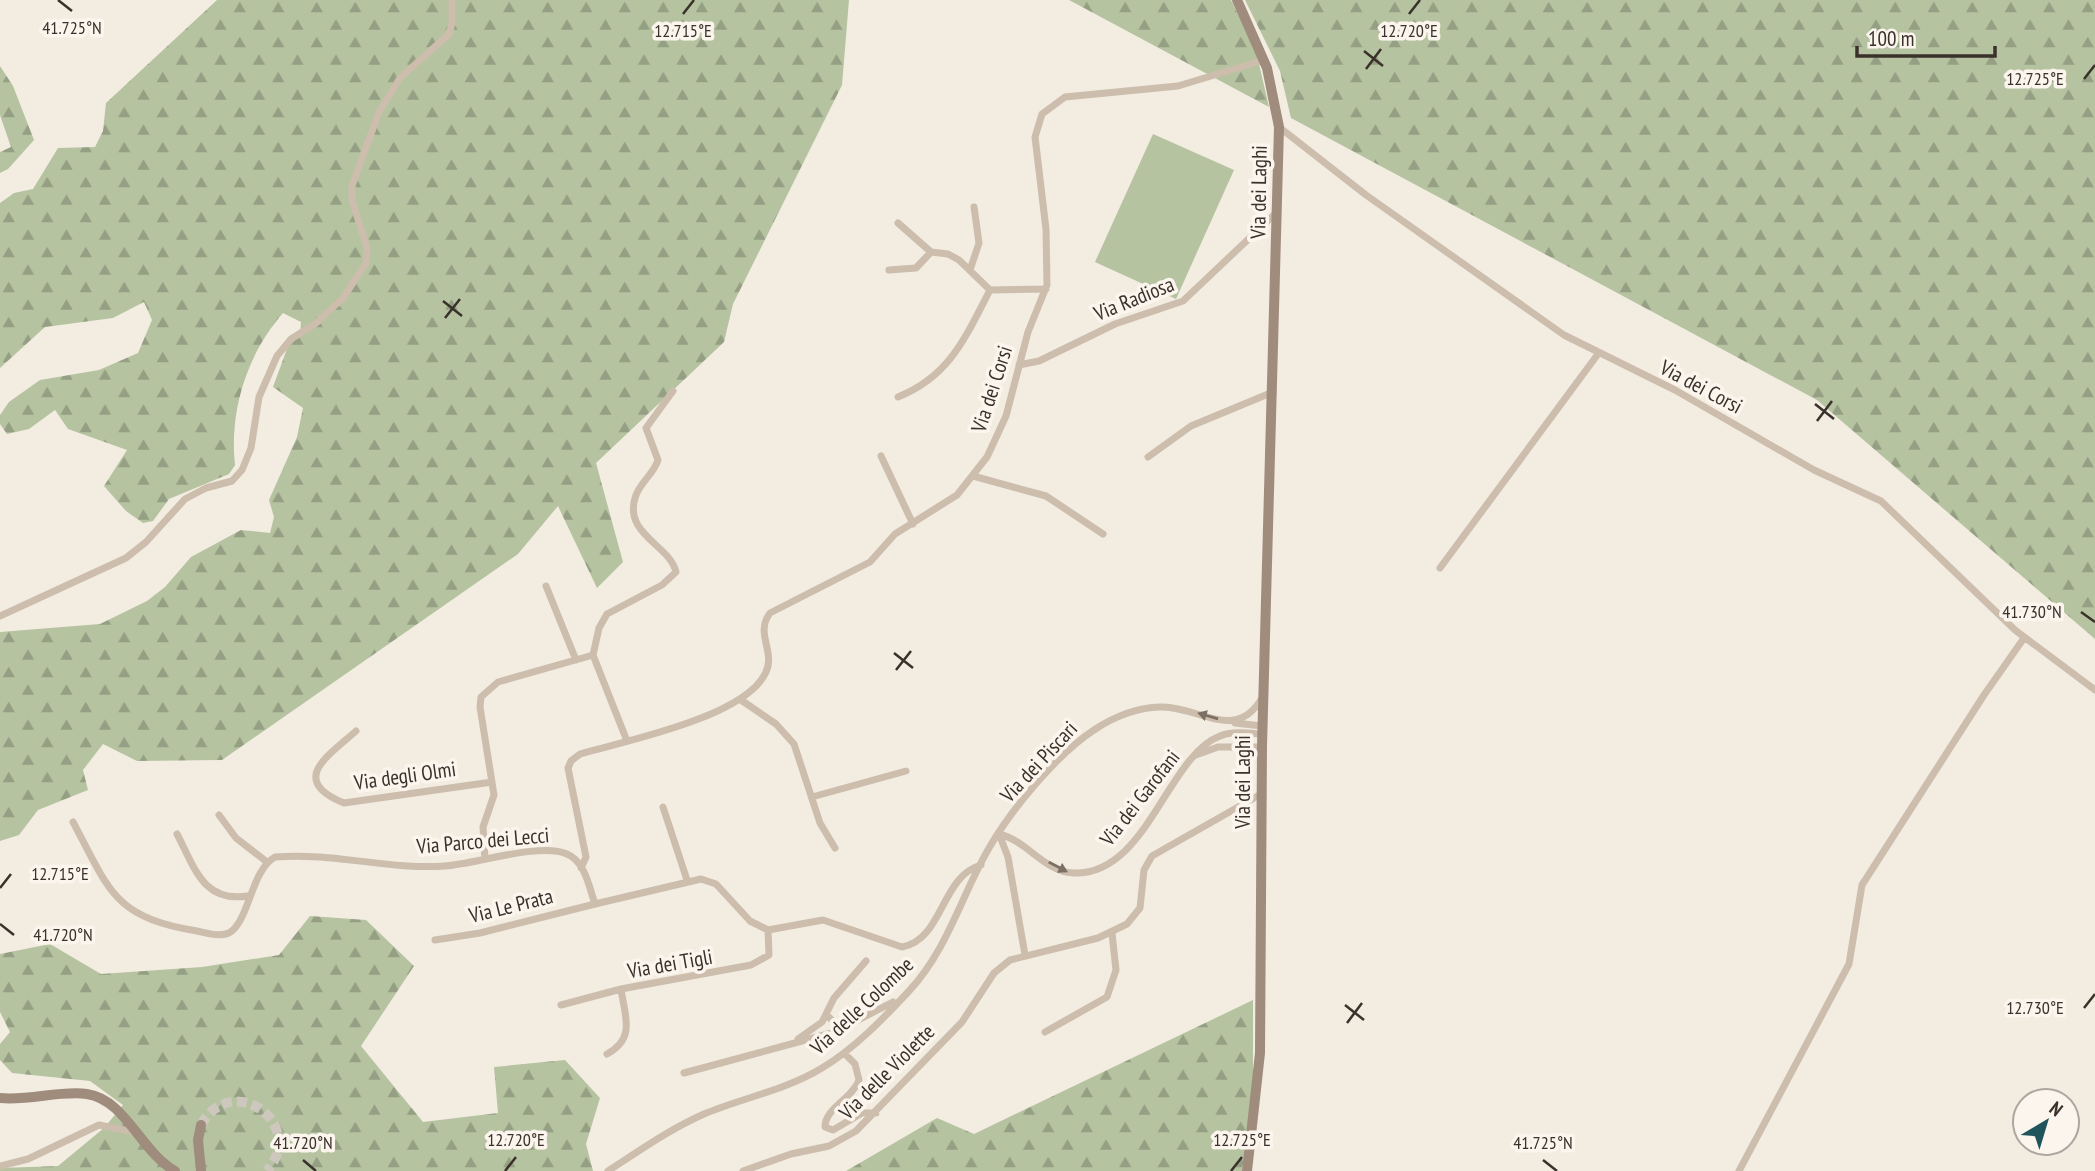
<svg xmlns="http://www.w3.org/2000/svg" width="2095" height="1171" font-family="'PT Sans Narrow',sans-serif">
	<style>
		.forest { fill: url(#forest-firs) }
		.garden { fill: #b5c3a0 }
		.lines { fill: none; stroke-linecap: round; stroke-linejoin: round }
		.secondary-tunnel { stroke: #cec7bd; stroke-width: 10; stroke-dasharray: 10 5; stroke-linecap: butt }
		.minor { stroke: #ccbdac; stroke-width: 7 }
		.secondary { stroke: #a08c7d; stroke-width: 10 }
		.oneway { fill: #7c7065 }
		.ticks { fill: none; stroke: #3a312b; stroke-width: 2.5 }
		.labels { text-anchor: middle; stroke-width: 7; stroke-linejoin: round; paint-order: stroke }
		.street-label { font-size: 21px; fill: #3a312b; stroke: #fbf5ee }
		.ticks-label { font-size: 18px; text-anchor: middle; fill: #3a312b; stroke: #fbf5ee; stroke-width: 7; stroke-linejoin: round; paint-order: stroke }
	</style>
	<defs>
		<pattern id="forest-firs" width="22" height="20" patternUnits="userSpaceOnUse" patternTransform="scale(1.75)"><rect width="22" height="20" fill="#b5c3a0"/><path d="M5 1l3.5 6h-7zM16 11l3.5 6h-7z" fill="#949f83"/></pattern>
	</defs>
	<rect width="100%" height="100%" fill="#f3ece1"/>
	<path class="forest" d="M217 0H849L842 85 733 304 724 342 596 463 623 562 597 588 558 506 518 554 222 760 137 761 103 744 83 770 88 790 38 810 19 835 0 841V632L100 624 147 601 165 587 191 557 241 530 270 533 274 517 269 500 297 437 303 408 273 387 288 346 300 336 301 322 283 313C247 354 229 411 235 465L229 474 169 499 153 521 143 523 126 511 104 486 127 450 68 429 55 410 29 429 7 434 0 424V415L9 402 40 380 99 370 138 353 152 320 144 302 113 318 45 327 0 368V203L14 193 33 189 58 148 95 147 103 131 106 103Z
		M1069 0H1231L1256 51 1269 107Z
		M1245 0H2095V639L1817 400 1291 118 1280 71Z
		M0 66 13 86 34 140 8 169 0 173V152L11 147 0 115Z
		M310 916 366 920 414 966 361 1046 423 1122 498 1113 494 1067 565 1060 600 1098 586 1144 593 1171H0V1168L58 1166 104 1128 123 1105 90 1081 12 1073 0 1060V1044L10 1032 0 1012V954L50 944 101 974 202 967 279 955Z
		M1253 1000V1084L1242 1171H846L937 1118 974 1134Z"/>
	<path class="garden" d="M1153 134 1234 170 1176 299 1095 262Z"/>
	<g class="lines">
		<path class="secondary-tunnel" d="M201 1125C231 1070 308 1123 267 1171"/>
		<path class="minor" d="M1279 127 1366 195 1564 335 1675 390 1814 470 1881 501 2015 630 2095 690
			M898 223 931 252 948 254 959 260 990 290
			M889 270 916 268 931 252
			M970 270 979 243 974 207
			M990 290 1046 289
			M1019 365 1039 361 1115 324 1183 301 1277 212
			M898 397C950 376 965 338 990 290
			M881 456 913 524
			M1148 457 1191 426 1273 392
			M973 476 1046 496 1103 534
			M1440 568 1598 354
			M546 586 576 660
			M0 616 126 558 146 542 185 499 206 488 232 481 242 470 251 448 259 397 277 356 291 339 315 324 343 298 366 263 367 248 352 200V186L379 112 400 78 449 34 452 23V0
			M741 700 776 724 794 744 820 823 835 848
			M1235 723 1262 726
			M356 731C328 756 288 780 344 803L492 782
			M627 741 593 655 599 628 607 614 662 585 676 572C670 545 624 535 635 498 639 483 654 474 658 460L646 428 673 391
			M1196 755 1218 747H1262
			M812 797 906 771
			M663 807 687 880
			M219 815 236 838 267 862
			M73 822C110 891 113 917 197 931 207 933 224 939 233 930 250 914 252 870 275 857 332 852 389 870 445 866 475 864 541 842 567 854 585 861 589 887 595 904L701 879 716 884 750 921 768 930 823 920 902 947C943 940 941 876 981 865
			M177 834C195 868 203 903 248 896
			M999 834C1026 840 1045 872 1073 873 1147 876 1167 756 1220 736 1232 731 1248 733 1262 734
			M999 834 1008 857 1025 955
			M485 859 483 827 494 795 480 707 481 697 498 682 593 655
			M581 868 586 857 568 768 571 761 580 754C626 741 743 717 765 674 777 652 754 634 770 613L870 562 895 534 957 495 987 457 1006 416 1028 332 1047 285 1046 229 1035 137 1042 114 1065 97 1178 86 1264 60
			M435 940 480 933 595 904
			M561 1005 621 989
			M826 1014 841 1030
			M1045 1032 1107 997 1116 970 1112 933
			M798 1039 822 1022 834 998 866 961
			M844 1053 855 1064 859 1080C853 1098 825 1108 825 1127L833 1130 862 1113H876
			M607 1054C636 1038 625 1017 621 989L751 965 769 955 768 930
			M684 1073 835 1032 893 1002
			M0 1166 28 1159 99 1125 134 1132
			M608 1171C639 1151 670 1129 704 1114 742 1098 786 1090 822 1068 854 1049 884 1018 909 991 948 949 961 896 989 848 1011 810 1057 754 1094 730 1113 717 1140 706 1163 707 1202 708 1236 742 1262 698
			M743 1171 791 1154 829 1146 856 1131 962 1022 994 973 1010 960 1098 938 1127 924 1140 908 1144 870 1152 856 1261 794
			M1739 1171 1849 964 1862 885 1984 695 2024 638"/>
		<path class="secondary" d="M1237 0 1267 68 1279 127 1262 746 1260 1053 1247 1171
			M0 1098C29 1101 61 1090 87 1094 126 1100 140 1151 175 1171
			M201 1171 198 1140 201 1125"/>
	</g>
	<defs><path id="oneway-solid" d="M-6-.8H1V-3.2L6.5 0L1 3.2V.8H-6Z" transform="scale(1.75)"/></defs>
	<g class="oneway">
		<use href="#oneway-solid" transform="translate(1208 716) rotate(-164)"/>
		<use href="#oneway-solid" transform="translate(1058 867) rotate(28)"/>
	</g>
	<path class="ticks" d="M58 0 72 11M683 14 694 0M1409 14 1420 0M1364 51 1383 66M1366 69 1381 49M2084 79 2095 65M443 301 462 316M445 318 460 299M1815 404 1834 419M1817 421 1832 401M2081 612 2095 622M894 653 913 668M896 670 911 651M0 888 11 874M0 924 14 935M1345 1005 1364 1020M2084 1008 2095 994M1347 1023 1362 1003M303 1160 316 1171M1543 1160 1557 1171M505 1171 516 1157M1231 1171 1242 1157"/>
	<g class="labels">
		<g class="street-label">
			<text transform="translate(1259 192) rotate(-89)" y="7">Via dei Laghi</text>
			<text transform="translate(1134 299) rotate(-22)" y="7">Via Radiosa</text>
			<text transform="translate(1701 387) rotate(28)" y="7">Via dei Corsi</text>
			<text transform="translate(992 389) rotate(-72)" y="7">Via dei Corsi</text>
			<text transform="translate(1039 762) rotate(-47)" y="7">Via dei Piscari</text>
			<text transform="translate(405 776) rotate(-8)" y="7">Via degli Olmi</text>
			<text transform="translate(1243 782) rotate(-90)" y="7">Via dei Laghi</text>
			<text transform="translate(1140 798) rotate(-52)" y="7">Via dei Garofani</text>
			<text transform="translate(483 841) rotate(-5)" y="7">Via Parco dei Lecci</text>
			<text transform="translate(511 906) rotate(-14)" y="7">Via Le Prata</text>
			<text transform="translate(670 964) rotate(-10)" y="7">Via dei Tigli</text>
			<text transform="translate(862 1006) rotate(-43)" y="7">Via delle Colombe</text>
			<text transform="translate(887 1072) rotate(-45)" y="7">Via delle Violette</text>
		</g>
	</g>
	<g class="ticks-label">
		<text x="72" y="34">41.725°N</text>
		<text x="683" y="37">12.715°E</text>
		<text x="1409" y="37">12.720°E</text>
		<text x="2035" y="85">12.725°E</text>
		<text x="2032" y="618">41.730°N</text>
		<text x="60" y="880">12.715°E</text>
		<text x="63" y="941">41.720°N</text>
		<text x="2035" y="1014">12.730°E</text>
		<text x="516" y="1146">12.720°E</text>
		<text x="1242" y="1146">12.725°E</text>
		<text x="303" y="1149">41.720°N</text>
		<text x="1543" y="1149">41.725°N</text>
	</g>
	<g transform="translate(2046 1122) rotate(38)"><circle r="33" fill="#fbf5ee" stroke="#aea7a0" stroke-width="2"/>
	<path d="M0-5L12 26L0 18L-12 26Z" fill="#20545c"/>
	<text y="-10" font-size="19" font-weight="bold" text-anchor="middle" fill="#3a312b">N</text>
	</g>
	<path d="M1857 46v10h138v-10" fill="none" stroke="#3a312b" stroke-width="3.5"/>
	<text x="1868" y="46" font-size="21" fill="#3a312b" stroke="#fbf5ee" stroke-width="5" paint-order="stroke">100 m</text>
</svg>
